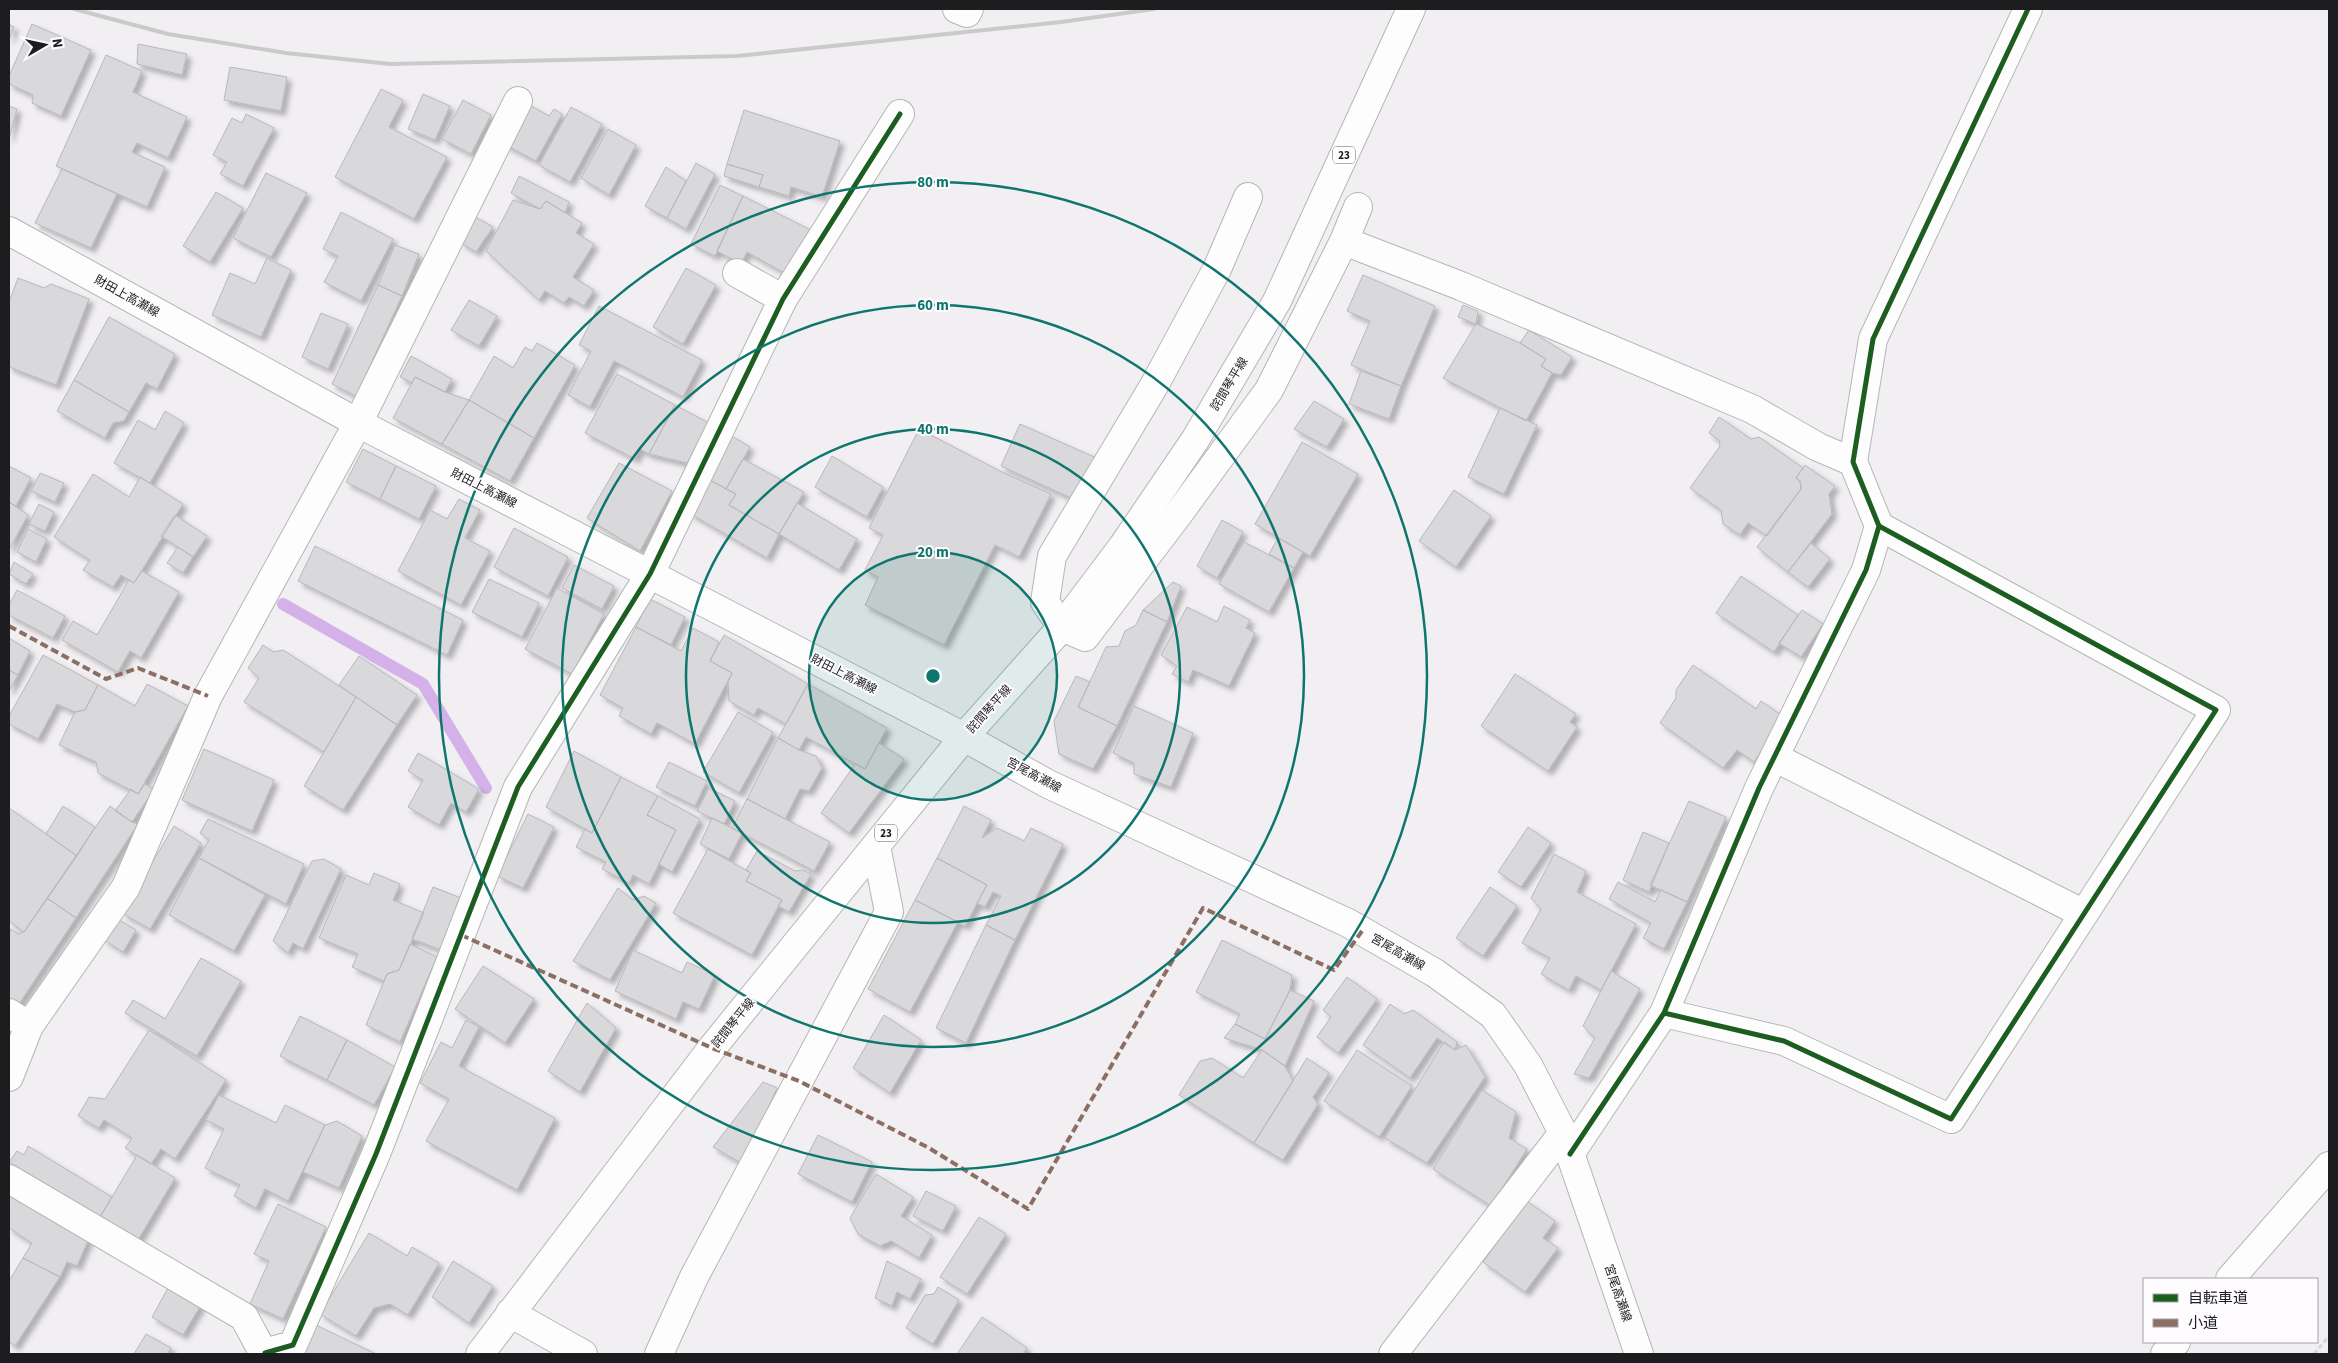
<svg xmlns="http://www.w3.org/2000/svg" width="2338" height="1363" font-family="'Source Sans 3','Noto Sans JP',sans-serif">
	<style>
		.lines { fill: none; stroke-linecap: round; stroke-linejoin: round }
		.stream { stroke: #d4b2e9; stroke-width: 12 }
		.building { fill: #d9d8da; stroke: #b9b7ba; filter: url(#shadow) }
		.minor-casing { stroke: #b6b5b7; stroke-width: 30 }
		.secondary-casing { stroke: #b6b5b7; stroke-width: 30 }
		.primary-casing { stroke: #b6b5b7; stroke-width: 30 }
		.path { stroke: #d8d8d8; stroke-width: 3; stroke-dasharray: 5 2.5; stroke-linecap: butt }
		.minor { stroke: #fdfdfd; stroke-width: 28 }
		.secondary { stroke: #fdfdfd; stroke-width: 28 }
		.primary { stroke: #fdfdfd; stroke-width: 28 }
		.rail { stroke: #cbcacb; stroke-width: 4 }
		.quiet { stroke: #8d6e63; stroke-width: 4; stroke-dasharray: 8 4; stroke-linecap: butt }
		.cycleway-casing { stroke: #fefcff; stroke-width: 8 }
		.cycleway { stroke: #1b5e20; stroke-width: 5 }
		.ring { fill: none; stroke: #0f766e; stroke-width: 2.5 }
		.labels { text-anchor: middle; stroke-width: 4; stroke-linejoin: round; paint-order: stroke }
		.shield { fill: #fefcff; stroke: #605f62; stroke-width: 1 }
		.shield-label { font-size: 11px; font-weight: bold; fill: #1d1c1e }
		.street-label { font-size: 12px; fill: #1d1c1e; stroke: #fefcff }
		.centre { fill: #0f766e; stroke: #fefcff; stroke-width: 2.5 }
		.ring-label { font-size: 15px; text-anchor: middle; font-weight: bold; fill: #0f766e; stroke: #fefcff; stroke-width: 4; stroke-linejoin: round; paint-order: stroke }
	</style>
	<defs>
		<filter id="shadow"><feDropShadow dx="4.5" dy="4.5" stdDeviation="2.5" flood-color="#0004"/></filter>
	</defs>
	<rect width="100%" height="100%" fill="#f1eff2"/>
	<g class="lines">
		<path class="stream" d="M283 604 423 684 486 788"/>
	</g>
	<path class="building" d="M9 24 14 27 9 39Z
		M32 24 91 50 61 116 32 103 33 95 9 84V76Z
		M138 44 187 54 182 75 137 64Z
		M106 55 142 71 133 92 187 117 168 158 137 143 132 152 165 167 147 207 56 166Z
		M230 67 287 77 281 111 224 100Z
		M381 89 403 100 389 127 447 157 414 219 335 177Z
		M423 94 450 106 435 140 408 129Z
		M463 100 491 115 471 154 442 139Z
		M526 103 549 116 554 109 562 114 536 161 504 144Z
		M9 106 17 109 9 139Z
		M571 107 602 124 570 182 539 165Z
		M744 110 840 141 822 197 791 187 789 196 759 187 763 175 727 164Z
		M246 114 274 128 243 186 220 174 227 162 213 155 232 118 242 123Z
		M608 129 636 145 609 195 581 178Z
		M696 163 715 174 686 229 667 218Z
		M727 164 763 175 759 187 724 176Z
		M666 167 686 181 667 218 645 206Z
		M62 169 117 194 91 248 35 223Z
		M266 173 307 193 271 257 233 238Z
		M519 176 569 202 565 213 546 201 540 209 511 193Z
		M720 185 743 196 715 256 691 244Z
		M216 192 243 208 210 262 183 246Z
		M743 196 811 230 786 274 747 252 741 264 717 251Z
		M513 200 540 209 546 201 582 223 576 233 594 244 573 277 594 290 584 306 569 297 564 303 545 291 539 300 486 251Z
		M341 212 393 239 361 301 324 282 338 256 323 249Z
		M474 216 493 227 476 252 460 242Z
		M395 245 419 254 402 296 378 285Z
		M267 258 291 270 261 337 212 315 230 273 255 284Z
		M686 268 716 285 683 344 653 327Z
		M1363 275 1435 306 1401 386 1351 365 1370 321 1347 311Z
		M18 278 44 288 51 284 89 299 56 385 9 367V302Z
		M378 285 402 296 356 396 332 384Z
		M469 300 497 316 479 346 451 330Z
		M1463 305 1478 311 1476 324 1458 317Z
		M599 306 702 360 683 397 614 361 590 407 568 395 591 351 579 345Z
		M321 313 348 324 328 369 302 357Z
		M109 317 175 354 157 389 146 383 129 412 74 380Z
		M1476 324 1520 343 1546 359 1541 366 1552 373 1526 421 1443 378Z
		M1529 330 1572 357 1561 375 1552 373 1541 366 1546 359 1520 343Z
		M537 343 575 365 534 438 469 400 494 356 513 368 525 347 532 351Z
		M411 356 452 379 445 392 415 377 412 383 400 377Z
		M1361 371 1401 386 1389 419 1349 404Z
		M617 374 675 405 649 454 640 449 635 459 585 433Z
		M415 377 445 392 469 400 442 444 393 418Z
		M74 380 129 412 124 421 113 423 105 438 57 411Z
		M469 400 534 438 510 481 442 444Z
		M1314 401 1344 419 1327 447 1294 429Z
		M675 405 709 423 687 463 649 454Z
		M1500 408 1537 425 1504 494 1468 477Z
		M165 411 184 423 150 483 114 463 138 420 155 430Z
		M1719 417 1751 439 1759 437 1803 468 1796 478 1800 481 1801 489 1767 536 1748 523 1740 535 1723 524 1721 510 1690 488 1720 446 1719 440 1709 433Z
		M1020 424 1099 459 1080 502 1001 466Z
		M919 429 1004 473 1051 494 1019 557 995 545 944 645 865 605 878 577 865 570 883 535 869 528Z
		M732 436 750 447 726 489 708 479Z
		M1302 442 1358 474 1310 556 1255 524Z
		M363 449 396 466 380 499 346 482Z
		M832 456 883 487 867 517 815 487Z
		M743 459 804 492 779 534 729 505 736 494 726 489Z
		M619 463 672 491 640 551 587 518Z
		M1805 465 1835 486 1829 494 1832 514 1788 572 1757 547 1801 489 1800 481 1796 478Z
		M9 466 31 478 16 506 9 502Z
		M396 466 436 486 419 519 380 499Z
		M40 473 64 483 55 502 31 491Z
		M93 474 129 497 140 477 183 504 134 583 121 575 113 587 83 570 90 560 54 537Z
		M708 479 736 494 729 505 779 534 767 558 689 513Z
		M1454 490 1491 516 1456 567 1419 541Z
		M459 499 480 510 465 538 490 551 461 605 398 571 430 510 447 519Z
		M9 502 28 515 9 550Z
		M797 503 857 539 839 570 779 534Z
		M39 504 54 512 45 531 29 524Z
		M175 515 207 536 193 557 161 536Z
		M1222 520 1243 532 1217 578 1197 566Z
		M514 528 568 557 548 596 494 567Z
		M28 529 47 539 36 562 17 552Z
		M1278 538 1303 552 1294 568 1269 554Z
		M1244 542 1294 568 1269 612 1219 584Z
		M1811 543 1830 559 1808 587 1788 572Z
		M315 546 463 620 447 655 298 581Z
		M178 547 193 557 183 573 167 563Z
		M14 562 33 574 26 584 9 574Z
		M574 565 614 586 602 609 562 588Z
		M142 571 179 592 141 658 130 651 118 672 62 640 73 621 97 635 129 580 134 583Z
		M1741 576 1798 615 1774 652 1716 613Z
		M489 579 539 603 522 637 472 612Z
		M1173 582 1181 586 1167 622 1143 610Z
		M557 588 604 614 572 674 525 649Z
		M17 590 65 616 53 638 9 615V605Z
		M650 599 685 617 671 645 636 627Z
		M1224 606 1250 620 1246 628 1255 633 1229 686 1193 670 1188 682 1172 674 1177 666 1161 655 1187 607 1217 622Z
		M1143 610 1167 622 1117 726 1078 707 1106 647 1119 646 1125 631 1136 625Z
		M1802 610 1823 624 1801 657 1779 643Z
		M636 627 681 651 693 628 719 642 710 661 732 673 695 744 657 723 651 734 619 716 623 708 600 695Z
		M724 635 808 684 786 724 758 708 754 715 729 701 728 682 732 673 710 661Z
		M9 638 30 651 18 675 9 670Z
		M263 645 273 652 283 650 356 697 324 752 244 702 259 678 248 668Z
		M43 655 98 685 85 710 75 712 57 704 38 739 9 724V716Z
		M359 656 417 695 397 725 339 685Z
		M1693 665 1756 709 1761 701 1784 717 1754 762 1737 750 1723 768 1660 723 1676 698V690Z
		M9 670 18 675 9 691Z
		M1515 674 1576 714 1570 722 1577 727 1548 771 1481 726Z
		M1076 676 1090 682 1078 707 1117 726 1093 769 1059 754 1054 721Z
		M147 684 188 706 138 794 98 773 96 762 59 745 75 712 85 710 98 685 135 706Z
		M808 684 887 728 865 769 806 737 799 750 778 738Z
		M356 697 397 725 343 810 304 786Z
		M1134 706 1193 733 1171 787 1134 774V763L1113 753Z
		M738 712 773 732 739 793 703 772Z
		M778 738 799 750 816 756 822 768 809 791 800 789 785 819 747 799Z
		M879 743 904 759 849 833 821 813 855 764 865 769Z
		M204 749 274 780 252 831 182 800Z
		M574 751 621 777 592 833 546 807Z
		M418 753 479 789 466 812 451 803 439 825 408 807 423 780 408 771Z
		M669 762 707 781 695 806 656 787Z
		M621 777 658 796 647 815 676 830 649 884 633 875 629 883 602 869 606 862 576 847 585 829 592 833Z
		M145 784 154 790 132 822 115 811 131 789 138 794Z
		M709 788 735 801 724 824 697 811Z
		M658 796 700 819 672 872 659 864 676 830 647 815Z
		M747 799 830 842 814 871 732 828Z
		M1689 801 1726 817 1687 902 1650 885Z
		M63 806 95 827 77 856 46 834Z
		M110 806 132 822 138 824 76 918 47 898Z
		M964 806 991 820 982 838 997 828 1024 841 1031 828 1063 844 1015 940 986 925 1001 896 993 892 985 907 977 903 987 885 937 858Z
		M9 808 77 856 24 932 9 921Z
		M528 814 554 827 523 888 497 876Z
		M712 818 742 833 729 859 700 844Z
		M208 819 304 864 286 904 199 858 209 840 200 833Z
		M174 826 201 843 150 929 122 913Z
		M1528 827 1551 843 1521 887 1498 872Z
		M1643 832 1669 843 1649 892 1623 880Z
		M708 849 751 873 746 881 782 900 752 955 673 913Z
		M757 851 795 871 803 870 811 874 789 912 778 906 782 900 746 881 751 873 746 870Z
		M1554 854 1586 871 1577 892 1636 924 1601 990 1576 976 1569 990 1541 974 1550 958 1522 943 1541 909 1531 898Z
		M199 858 265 895 234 951 169 915Z
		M937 858 987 885 965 926 915 900Z
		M324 859 341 869 303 949 293 943 288 953 273 941 312 861Z
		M374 873 400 884 393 900 424 913 399 970 387 974 384 981 352 967 358 954 319 938 346 875 369 885Z
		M1618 882 1655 902 1661 890 1687 902 1664 949 1643 938 1651 923 1609 899Z
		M433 887 461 898 441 950 412 939Z
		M1490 887 1517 906 1483 956 1456 938Z
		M618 888 633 900 644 896 656 903 610 980 573 961Z
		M47 898 76 918 17 1007 9 1000V933L11 929 18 934 24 932Z
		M915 900 958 922 910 1012 868 989Z
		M116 918 136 930 123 952 103 939Z
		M986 925 1015 940 966 1043 936 1028Z
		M1222 940 1292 975 1290 990 1265 1039 1235 1024 1240 1014 1196 992Z
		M410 944 437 957 400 1042 366 1025 387 974 399 970Z
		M633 950 682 973 687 962 715 975 699 1009 683 1002 676 1019 615 991Z
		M201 958 241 981 197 1056 125 1013 133 1000 165 1019Z
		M483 966 534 999 505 1043 455 1009Z
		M1611 971 1640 989 1589 1078 1574 1074 1595 1038 1583 1026Z
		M1347 977 1377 999 1338 1053 1317 1037 1331 1017 1323 1010Z
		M1290 990 1314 1001 1285 1066 1262 1050 1224 1038 1235 1024 1265 1039Z
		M587 1003 616 1028 580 1092 548 1071Z
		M1390 1004 1404 1014 1413 1010 1457 1042 1455 1050 1437 1038 1410 1078 1363 1045Z
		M884 1015 921 1040 890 1093 853 1068Z
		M300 1016 347 1040 327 1080 280 1056Z
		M466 1020 479 1027 459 1066 555 1118 517 1190 426 1141 449 1099 420 1083 441 1042 452 1048Z
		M149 1030 226 1080 175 1159 161 1149 151 1164 125 1148 132 1138 104 1120 99 1128 78 1116 89 1097 105 1099Z
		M347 1040 395 1067 374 1105 327 1080Z
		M1444 1042 1455 1050 1466 1045 1485 1077 1427 1163 1385 1138Z
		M1262 1050 1285 1066 1293 1081 1254 1143 1179 1095 1200 1061 1212 1058 1243 1078Z
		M1357 1050 1412 1086 1379 1137 1324 1101Z
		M1307 1058 1329 1073 1313 1097 1318 1104 1283 1160 1254 1143Z
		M763 1082 777 1088 743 1164 713 1147Z
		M1482 1090 1516 1112 1509 1138 1527 1149 1491 1206 1433 1169Z
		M219 1095 276 1123 285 1105 325 1125 288 1201 265 1189 256 1208 234 1196 240 1185 205 1168 224 1129 206 1120Z
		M337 1121 362 1136 339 1188 303 1172 325 1125Z
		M818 1135 872 1162 852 1202 798 1174Z
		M28 1146 112 1197 100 1217 9 1162 17 1151 24 1155Z
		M137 1155 175 1178 138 1240 100 1217Z
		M876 1174 913 1197 901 1216 932 1235 919 1258 891 1241 880 1246 858 1234 850 1218Z
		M926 1191 956 1206 943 1231 913 1216Z
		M9 1192 89 1238 77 1266 67 1262 60 1277 23 1258 32 1243 9 1228Z
		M1527 1201 1555 1221 1543 1238 1558 1248 1525 1292 1483 1262Z
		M278 1204 326 1227 283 1319 250 1304 269 1261 254 1254Z
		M979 1217 1006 1234 967 1294 940 1277Z
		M369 1233 407 1256 412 1247 439 1263 408 1315 390 1304 374 1308 356 1336 320 1314Z
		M23 1258 60 1277 15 1346 9 1342V1281Z
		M453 1261 493 1286 469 1323 432 1297Z
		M887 1261 921 1279 910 1299 897 1292 892 1306 875 1298Z
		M169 1286 201 1305 183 1335 152 1317Z
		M938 1287 959 1300 933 1344 906 1328 925 1295 934 1294Z
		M982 1317 1027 1348 1023 1354H957Z
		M316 1325 376 1354H302Z
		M146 1334 171 1348 167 1354H134Z"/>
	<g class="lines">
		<g class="minor-casing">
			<path id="minor" d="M957 9 967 13 969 9
				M1248 197 1217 269 1155 384 1052 556 1045 602 1062 627 1085 637 1177 516 1269 390 1344 241 1358 207
				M1344 241 1461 286 1752 409 1818 447 1853 462
				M737 273 783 299
				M1774 757 2084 914
				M9 1013 29 1026
				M1664 1013 1784 1041 1951 1119 2216 710 1879 526
				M9 1077 29 1026 126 887 208 696 358 423 518 101
				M1570 1154 1664 1013 1759 788 1866 570 1879 526 1853 462 1873 339 2028 9
				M9 1179 244 1317 264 1354
				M2230 1279 2329 1166
				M510 1313 583 1354
				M265 1353 293 1345 376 1154 518 787 650 574 783 299 900 114
				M659 1354 694 1277 889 912 876 846
				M1393 1354 1563 1133
				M2165 1354 2176 1342"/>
		</g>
		<g class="secondary-casing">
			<path id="secondary" d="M9 231 358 423 964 737 1048 784 1348 923 1435 973 1493 1015 1528 1065 1563 1133 1639 1354"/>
		</g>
		<g class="primary-casing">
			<path id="primary" d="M480 1354 712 1048 964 737 1062 627 1123 546 1195 440 1277 301 1411 9"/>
		</g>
		<path class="path" d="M2314 1354 2329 1336"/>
		<use href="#minor" class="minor"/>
		<use href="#secondary" class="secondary"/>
		<use href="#primary" class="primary"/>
		<path class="rail" d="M74 9 168 34 286 53 390 64 737 56 1061 22 1154 9"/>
		<path class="quiet" d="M9 626 106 679 138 668 208 696
			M461 935 712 1048 799 1081 929 1148 1028 1209 1203 908 1334 970 1362 931"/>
		<g class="cycleway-casing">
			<path id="cycleway" d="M1664 1013 1784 1041 1951 1119 2216 710 1879 526
				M1570 1154 1664 1013 1759 788 1866 570 1879 526 1853 462 1873 339 2028 9
				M265 1353 293 1345 376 1154 518 787 650 574 783 299 900 114"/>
		</g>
		<use href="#cycleway" class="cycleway"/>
	</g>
	<circle cx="933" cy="676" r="124" fill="#0f766e" fill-opacity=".12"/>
	<g class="ring">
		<circle cx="933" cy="676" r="124"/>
		<circle cx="933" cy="676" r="247"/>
		<circle cx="933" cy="676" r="371"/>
		<circle cx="933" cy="676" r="494"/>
	</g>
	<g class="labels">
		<g class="shield">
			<rect x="1333" y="146.5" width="22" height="17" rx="4"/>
			<rect x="875" y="824.5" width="22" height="17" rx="4"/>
		</g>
		<g class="shield-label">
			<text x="1344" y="159">23</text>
			<text x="886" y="837">23</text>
		</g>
		<g class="street-label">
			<text transform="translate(127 296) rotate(29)" y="4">財田上高瀬線</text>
			<text transform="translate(1229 384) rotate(-59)" y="4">詫間琴平線</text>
			<text transform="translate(484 488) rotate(27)" y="4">財田上高瀬線</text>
			<text transform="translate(844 674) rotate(27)" y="4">財田上高瀬線</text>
			<text transform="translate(989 709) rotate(-48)" y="4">詫間琴平線</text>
			<text transform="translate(1034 775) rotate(28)" y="4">宮尾高瀬線</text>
			<text transform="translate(1398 952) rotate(30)" y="4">宮尾高瀬線</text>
			<text transform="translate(733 1023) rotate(-51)" y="4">詫間琴平線</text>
			<text transform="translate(1618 1293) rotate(71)" y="4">宮尾高瀬線</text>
		</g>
	</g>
	<circle cx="933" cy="676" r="8" class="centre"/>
	<g class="ring-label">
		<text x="933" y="187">80 m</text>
		<text x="933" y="310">60 m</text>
		<text x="933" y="434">40 m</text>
		<text x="933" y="557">20 m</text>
	</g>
	<rect width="2338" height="1363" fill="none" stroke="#1d1c1e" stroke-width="20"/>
	<rect x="2143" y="1278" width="175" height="65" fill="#fefcff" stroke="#a4a2a5"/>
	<rect x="2153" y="1294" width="25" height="8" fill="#1b5e20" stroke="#a4a2a5"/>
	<text x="2188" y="1303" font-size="15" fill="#1d1c1e">自転車道</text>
	<rect x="2153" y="1319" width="25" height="8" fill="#8d6e63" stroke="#a4a2a5"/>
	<text x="2188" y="1328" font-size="15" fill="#1d1c1e">小道</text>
	<g transform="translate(45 45) rotate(81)" stroke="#fefcff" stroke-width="4" paint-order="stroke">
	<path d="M0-4L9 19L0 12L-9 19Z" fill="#1d1c1e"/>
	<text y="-8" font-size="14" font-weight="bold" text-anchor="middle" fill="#1d1c1e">N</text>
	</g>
</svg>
